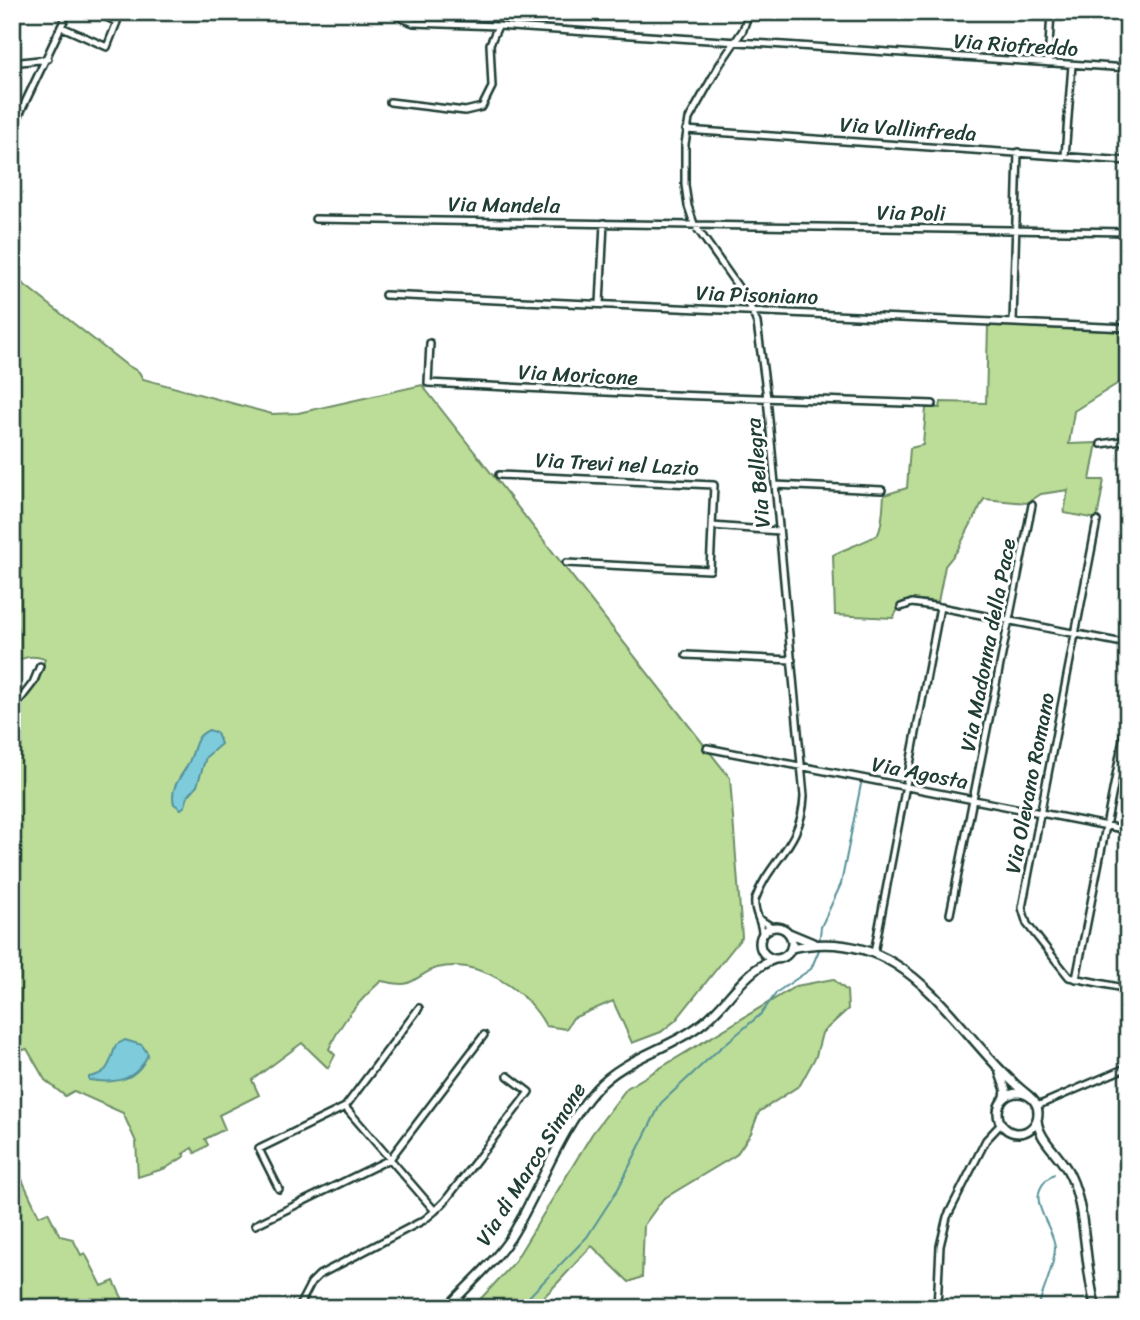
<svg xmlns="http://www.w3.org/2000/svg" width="1140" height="1320" font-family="Sriracha,sans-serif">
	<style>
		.green { fill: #bbdd97; stroke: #6d8d66; stroke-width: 2 }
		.water { fill: #7dcbdb; stroke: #579298; stroke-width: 2 }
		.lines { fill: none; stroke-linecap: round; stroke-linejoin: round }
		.stream { stroke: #579298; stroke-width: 2 }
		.street-casing { stroke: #1f3d34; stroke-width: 10 }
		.secondary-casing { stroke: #1f3d34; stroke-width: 12 }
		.street { stroke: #fff; stroke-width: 5 }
		.secondary { stroke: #fff; stroke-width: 7 }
		.labels { text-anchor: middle; stroke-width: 6; stroke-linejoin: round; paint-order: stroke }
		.street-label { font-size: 21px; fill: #1f3d34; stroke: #fff }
	</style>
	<rect width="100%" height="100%" fill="#fff"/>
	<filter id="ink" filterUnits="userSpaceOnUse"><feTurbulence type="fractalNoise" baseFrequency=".0143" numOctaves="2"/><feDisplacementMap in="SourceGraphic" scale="14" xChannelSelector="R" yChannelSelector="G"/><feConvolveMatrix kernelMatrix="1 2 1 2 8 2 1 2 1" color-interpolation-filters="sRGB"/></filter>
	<g filter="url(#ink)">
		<path class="green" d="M12 275 125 364 139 372 143 379 272 414 298 413 422 385 730 778 742 937 676 1020 661 1032 632 1043 613 1001 573 1018 566 1029 546 1026C526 990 480 958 437 968 426 971 418 979 408 983 401 986 389 982 381 981 359 1001 341 1021 329 1049L335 1055 328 1068 302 1043 252 1080 259 1095 219 1115 225 1129 205 1139 208 1145 195 1153 192 1148 183 1154 185 1156 166 1168 138 1177 136 1142 123 1113 74 1091 65 1096 45 1080 27 1049 19 1051 13 1066 12 1083V715L38 682 45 659C32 655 23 656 12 665Z
			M988 325 1128 332V377L1074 411 1069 444 1097 443 1090 480H1104L1097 519 1064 513 1068 490 1041 494 1027 503 984 499 957 551 945 566 938 602C914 600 905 594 893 618L835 615 833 555C840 551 877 537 878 534 883 524 883 506 884 495L907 488 910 448 923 445 926 408H940L941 402 986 403Z
			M833 979 847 991 848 1009 822 1033 816 1056 800 1085 759 1112 751 1133 736 1155 663 1199 644 1225 642 1277 629 1282 592 1246C579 1258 541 1305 528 1308 511 1311 490 1308 472 1308L513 1264 592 1134 627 1088 796 986Z
			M12 1158 39 1216 48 1212 60 1236 73 1239 81 1255 85 1253 102 1286 114 1281 127 1308H12Z"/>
		<path class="water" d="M209 730 217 733 221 744 206 757 197 786 188 796 185 806 181 809 174 804C169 784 185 775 191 757 196 745 195 736 209 730Z
			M125 1040 142 1045 148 1054C137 1081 116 1084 89 1080V1077C111 1073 109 1062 116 1045Z"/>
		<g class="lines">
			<path class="stream" d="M819 944 821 927 841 884 861 784
				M518 1308 587 1237 618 1189 661 1103 718 1050 761 1014 777 992 811 969 819 950
				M1038 1308C1043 1289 1054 1268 1055 1249 1056 1226 1018 1197 1054 1174"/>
			<g class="street-casing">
				<path id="street" d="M398 12 401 18 414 23 498 26 1128 68
					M749 12 743 30 720 64 689 119 685 144V185L688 206 694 224 748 301 757 323 767 398 804 796C802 846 769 860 755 900 753 913 763 922 762 935
					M62 27 107 47 117 22 96 12
					M12 63 48 59
					M1048 63 1051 12
					M390 102 465 111 482 107 492 87 490 44 498 26
					M12 130 68 12
					M686 130 1128 161
					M1065 156 1072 65
					M315 219 1128 232
					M385 295 1128 328
					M600 304 604 223
					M1013 322 1018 152
					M430 343 428 383 646 394 933 404
					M1101 444 1128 440
					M499 475 714 485 710 570 566 563
					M775 485 882 490
					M1097 521 1022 908 1027 924 1069 977 1128 989
					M712 526 779 531
					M901 607 912 603 940 607 1128 644
					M686 655 792 660
					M12 710 33 683 40 666
					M707 748 1128 830
					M950 914 1032 505
					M761 920 772 927
					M874 953 940 607
					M1076 979 1128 714
					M1037 1106 1128 1067
					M345 1107 419 1008
					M279 1189 259 1149 345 1107 435 1211 424 1220 319 1275 311 1283 298 1308
					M435 1211 445 1201 529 1092 508 1076
					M255 1225 390 1159 484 1035
					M937 1308 940 1246 947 1217 986 1140 1001 1124"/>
			</g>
			<g class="secondary-casing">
				<path id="secondary" d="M760 943a16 16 0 1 1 32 0a16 16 0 1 1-32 0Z
					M789 933 813 943
					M791 948C914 922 951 1034 1029 1096
					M1000 1073 1006 1090 1005 1097
					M998 1113a20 20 0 1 1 40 0a20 20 0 1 1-40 0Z
					M1037 1120C1039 1141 1061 1155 1070 1175 1087 1210 1084 1268 1096 1308
					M447 1308C468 1285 494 1263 511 1237 540 1190 559 1130 596 1089 625 1057 671 1049 704 1022 728 1003 745 969 775 959"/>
			</g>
			<use href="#street" class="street"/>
			<use href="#secondary" class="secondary"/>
		</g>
	</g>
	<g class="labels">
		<g class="street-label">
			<text transform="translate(1016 45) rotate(4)" y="7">Via Riofreddo</text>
			<text transform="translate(908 129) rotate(4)" y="7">Via Vallinfreda</text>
			<text transform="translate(504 205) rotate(1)" y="7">Via Mandela</text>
			<text transform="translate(911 213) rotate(1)" y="7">Via Poli</text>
			<text transform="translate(757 295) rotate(2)" y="7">Via Pisoniano</text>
			<text transform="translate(578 375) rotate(3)" y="7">Via Moricone</text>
			<text transform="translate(617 464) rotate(3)" y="7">Via Trevi nel Lazio</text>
			<text transform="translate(758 473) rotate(-95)" y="7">Via Bellegra</text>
			<text transform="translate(988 645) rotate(-79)" y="7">Via Madonna della Pace</text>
			<text transform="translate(920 773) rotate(11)" y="7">Via Agosta</text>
			<text transform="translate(1030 783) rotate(-79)" y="7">Via Olevano Romano</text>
			<text transform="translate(531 1164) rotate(-58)" y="7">Via di Marco Simone</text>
		</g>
	</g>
	<rect width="1140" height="1320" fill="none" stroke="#fff" stroke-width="42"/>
	<rect x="21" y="21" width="1098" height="1278" fill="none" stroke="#1f3d34" stroke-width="2.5" filter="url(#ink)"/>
</svg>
